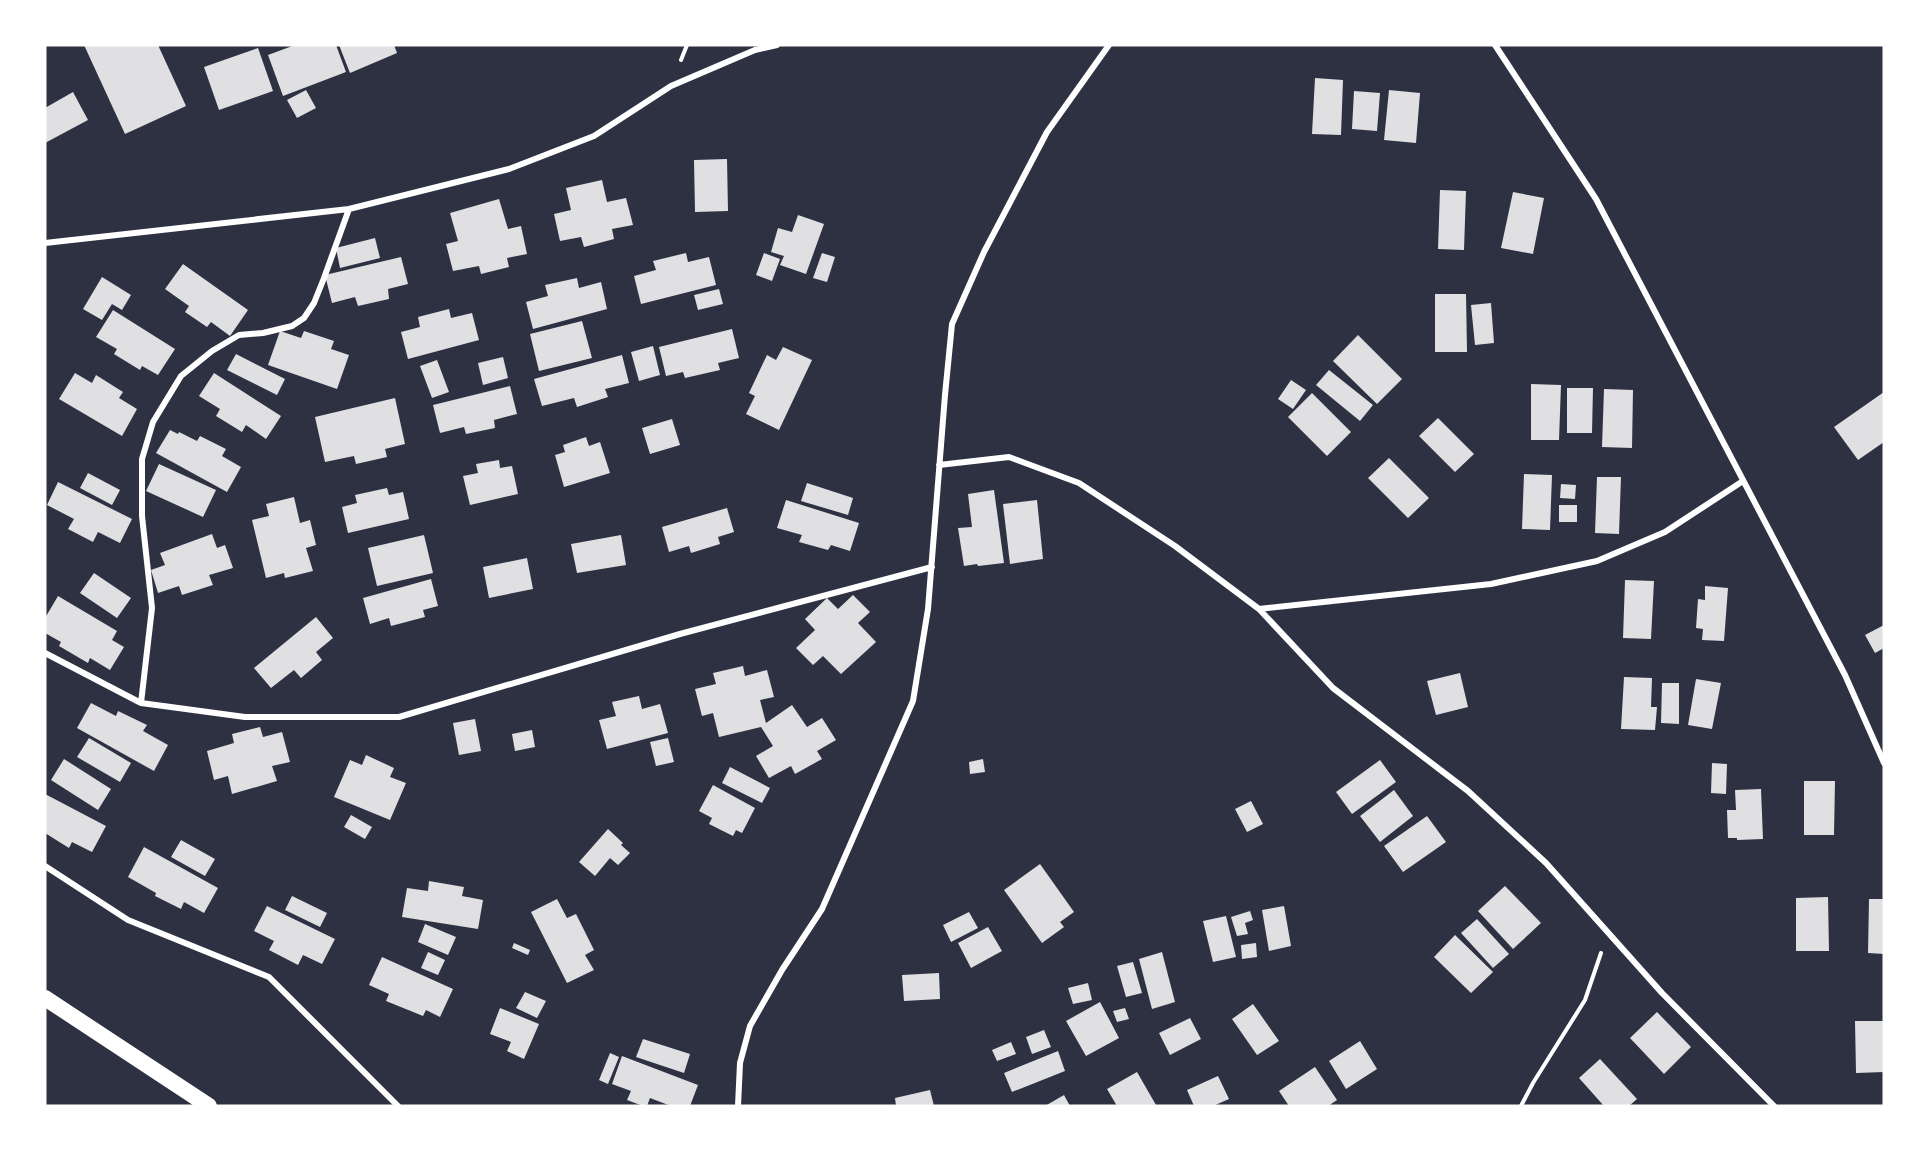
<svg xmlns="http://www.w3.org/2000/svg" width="1929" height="1151" font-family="'Times New Roman',serif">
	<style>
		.building { fill: #e0e0e3 }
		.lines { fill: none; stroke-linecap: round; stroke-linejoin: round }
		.path { stroke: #fff; stroke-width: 4 }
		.minor { stroke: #fff; stroke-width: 6 }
		.trunk { stroke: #fff; stroke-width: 16 }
	</style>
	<rect width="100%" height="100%" fill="#2d3142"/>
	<path class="building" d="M84 45H158L186 106 125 134Z
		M295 45H336L346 72 283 96 268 55Z
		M339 45H394L397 53 350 73Z
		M258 48 273 91 219 110 204 67Z
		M1315 78 1343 80 1341 135 1312 134Z
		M306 90 316 108 297 118 287 100Z
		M1389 90 1420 93 1416 143 1384 140Z
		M1354 91 1380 93 1377 131 1352 129Z
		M73 92 88 120 45 143V108Z
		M727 159 728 211 695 212 694 160Z
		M602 180 607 202 626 198 633 225 612 229 614 239 584 247 581 237 560 241 554 214 571 210 566 188Z
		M1440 190 1466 191 1464 250 1438 249Z
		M1513 192 1544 198 1533 254 1501 248Z
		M499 199 508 229 521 226 527 254 507 258 509 267 481 274 479 266 453 271 446 244 458 241 450 213Z
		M798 215 824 224 806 274 780 265 784 256 771 252 778 228 792 232Z
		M375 238 380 258 340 268 336 248Z
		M686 253 688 262 709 257 716 285 641 304 634 276 656 270 653 261Z
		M764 253 780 259 772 281 756 275Z
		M822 253 835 257 827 282 813 278Z
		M401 257 408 284 388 289 389 299 358 306 355 297 332 303 325 275Z
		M183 264 248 310 230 336 211 322 207 327 185 312 189 306 165 289Z
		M102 277 131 295 122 310 112 304 102 320 83 309Z
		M577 278 579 288 601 282 607 309 533 329 526 302 548 296 545 285Z
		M719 289 723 304 698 310 694 295Z
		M1435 294H1466L1467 352H1435Z
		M1491 303 1494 343 1475 345 1471 305Z
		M449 309 451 318 472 313 479 340 408 359 401 332 420 327 418 317Z
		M113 310 175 349 158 375 142 366 140 370 114 354 117 349 96 337Z
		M582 321 592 358 539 371 530 334Z
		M732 329 739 358 718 363 720 370 685 378 683 372 666 376 659 347Z
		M280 331 301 338 304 331 334 341 331 349 349 355 337 389 268 365Z
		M1358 335 1402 379 1377 404 1333 361Z
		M653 346 660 375 639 381 631 352Z
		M783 347 812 360 779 430 746 414 755 396 749 393 767 355 776 360Z
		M236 354 285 379 277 395 227 370Z
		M622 355 629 383 605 389 608 397 577 407 574 398 542 406 534 379Z
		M503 357 508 378 483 385 478 363Z
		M437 360 449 392 432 398 420 366Z
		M1329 370 1373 405 1360 421 1316 385Z
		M75 373 92 383 96 375 123 392 119 398 137 409 122 436 59 399Z
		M214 373 281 416 266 439 246 425 242 432 216 416 220 409 199 396Z
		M1291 380 1306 390 1293 409 1278 399Z
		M1531 384 1561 385 1559 440H1531Z
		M510 386 517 414 494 420 495 428 466 434 464 427 440 433 433 405Z
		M1567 388H1593L1592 433H1567Z
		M1604 389 1633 390 1632 448 1602 447Z
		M1884 392V442L1858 460 1834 427Z
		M1312 393 1351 432 1327 456 1288 417Z
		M395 398 405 444 385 449 387 457 356 464 354 456 325 462 315 417Z
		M1438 418 1474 454 1455 472 1419 436Z
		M672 419 680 445 650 454 642 428Z
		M170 430 178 434 179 432 197 441 200 436 226 449 222 456 241 467 227 492 156 453Z
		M586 437 589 446 600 442 610 473 564 487 555 455 565 452 563 445Z
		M1389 458 1429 498 1408 518 1368 478Z
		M499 460 500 468 512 466 518 494 470 505 463 476 478 473 476 464Z
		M159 464 216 490 203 517 146 491Z
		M88 473 120 490 112 505 80 488Z
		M1524 474 1552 475 1550 530 1522 529Z
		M1597 477H1621L1619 534 1595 533Z
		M58 482 132 519 120 543 98 532 93 542 68 529 74 519 47 505Z
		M807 483 853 498 848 515 801 501Z
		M1561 484 1576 485 1575 499 1560 498Z
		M387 488 389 495 403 492 409 519 348 533 342 507 357 503 355 495Z
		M994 490 1004 563 978 566 977 564 964 566 958 528 972 527 968 494Z
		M294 497 300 523 310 520 316 545 306 548 313 571 285 578 284 573 266 578 252 520 269 516 266 504Z
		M786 500 859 523 850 551 831 545 828 550 799 542 802 535 777 528Z
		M1037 500 1043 559 1010 564 1003 504Z
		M1559 505H1577V522H1559Z
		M727 508 734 532 718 537 720 544 691 553 689 546 669 552 662 527Z
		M212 534 217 548 225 545 233 568 209 575 213 585 182 595 179 586 158 593 151 570 165 565 160 553Z
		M424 535 433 573 377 586 368 548Z
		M621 535 626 565 577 573 571 544Z
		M527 558 533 589 489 598 483 567Z
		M94 573 131 598 117 618 80 593Z
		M431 579 438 606 423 610 425 617 391 626 389 618 370 624 363 598Z
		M1625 580 1654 581 1651 639 1623 638Z
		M1705 586 1728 588 1724 641 1702 640 1703 629 1696 628 1698 599 1705 600Z
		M853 595 870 612 858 623 876 642 841 674 823 656 813 665 796 648 815 630 805 619 827 598 838 609Z
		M58 596 117 631 112 640 124 647 110 670 90 658 88 663 59 646 61 642 45 633V618Z
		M316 617 333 638 316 652 322 660 301 678 294 670 271 688 254 668Z
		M1884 625V648L1875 653 1865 635Z
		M743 666 745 676 767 670 774 697 760 700 766 723 792 705 807 727 822 718 836 740 817 751 822 759 795 774 791 766 769 778 756 756 773 746 761 727 719 737 713 713 702 716 695 689 716 684 713 673Z
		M1460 673 1468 707 1436 715 1427 681Z
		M1624 677 1652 678 1651 707H1657L1655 730 1621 729Z
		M1696 679 1721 683 1712 729 1688 725Z
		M1662 683H1679V724L1661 723Z
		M639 696 642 709 660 704 668 733 607 749 599 720 616 716 612 702Z
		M91 703 116 716 118 711 147 725 143 731 168 745 154 771 77 728Z
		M475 719 481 751 459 755 453 723Z
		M260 727 263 737 282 732 290 762 272 766 277 781 232 794 228 776 214 780 207 751 234 743 232 734Z
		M532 730 535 747 515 751 512 734Z
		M89 738 131 763 120 782 77 757Z
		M668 738 674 762 656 766 650 742Z
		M366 755 394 768 390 777 406 783 390 820 334 797 350 760 362 765Z
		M64 759 111 789 98 810 51 780Z
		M983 759 985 772 970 774 969 762Z
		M1380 760 1396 782 1352 814 1336 792Z
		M1712 763 1727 764 1726 794 1711 793Z
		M730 767 770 788 762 803 722 783Z
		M1804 781H1835L1834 835H1804Z
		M713 785 755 808 742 833 736 830 733 836 709 824 712 818 699 811Z
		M1761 789 1763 839 1737 840V838H1728L1727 810H1736L1735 790Z
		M1394 790 1413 816 1380 842 1360 816Z
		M45 794 106 826 92 852 72 842 69 848 45 833Z
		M1251 801 1263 824 1247 832 1235 809Z
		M351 815 372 827 365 839 344 827Z
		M1427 816 1446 842 1403 872 1384 846Z
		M608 829 623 843 621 845 630 853 618 865 610 858 595 876 579 862Z
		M181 840 215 859 205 876 171 857Z
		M144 847 218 888 204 913 184 902 181 909 155 896 156 893 128 877Z
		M1040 864 1074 912 1060 922 1064 927 1042 943 1004 890Z
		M429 881 464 887 462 896 483 900 478 929 402 917 407 888 428 891Z
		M1505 886 1541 923 1513 949 1478 911Z
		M292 896 327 913 320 927 285 910Z
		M1828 897 1829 951H1796V898Z
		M557 899 567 918 576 914 594 950 585 955 594 970 567 983 531 912Z
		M1869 899H1884V954L1868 953Z
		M267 906 335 939 322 964 303 955 298 965 269 950 274 941 254 931Z
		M1284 906 1291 946 1269 951 1262 910Z
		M1250 911 1253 920 1245 923 1248 934 1237 936 1231 917Z
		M969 912 978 928 951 942 943 925Z
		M1226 916 1236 957 1213 962 1203 921Z
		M1477 919 1509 954 1493 968 1461 933Z
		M425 924 456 937 448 955 418 942Z
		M988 927 1002 951 971 968 958 943Z
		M1455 935 1493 972 1471 993 1434 957Z
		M514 943 530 950 528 955 512 948Z
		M1256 943 1257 957 1242 959 1241 945Z
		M428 952 445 960 438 975 421 968Z
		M1162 952 1175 1002 1152 1009 1139 959Z
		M382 957 453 989 440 1017 426 1010 423 1016 386 1001 389 994 369 985Z
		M1133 962 1142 993 1126 997 1117 966Z
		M939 973 940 999 904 1001 902 975Z
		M1088 983 1092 1000 1073 1004 1068 988Z
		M525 992 546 1001 537 1018 516 1008Z
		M1100 1002 1119 1038 1086 1056 1066 1021Z
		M1253 1004 1279 1041 1257 1055 1232 1019Z
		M500 1008 539 1024 524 1059 507 1051 511 1042 490 1034Z
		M1125 1008 1129 1019 1117 1022 1113 1011Z
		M1657 1012 1691 1047 1664 1074 1630 1038Z
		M1190 1018 1201 1039 1170 1055 1159 1033Z
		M1855 1021H1884V1072L1856 1073Z
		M1044 1030 1051 1047 1032 1054 1026 1037Z
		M643 1039 690 1054 684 1073 636 1057Z
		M1360 1041 1377 1069 1346 1089 1329 1061Z
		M1011 1042 1016 1054 997 1061 992 1050Z
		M1058 1051 1065 1071 1012 1092 1004 1073Z
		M610 1053 619 1057 608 1084 599 1080Z
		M622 1056 698 1085 690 1106H671L650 1098 647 1106H643L627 1100 631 1091 612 1084Z
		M1600 1059 1637 1099 1629 1106H1604L1579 1078Z
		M1315 1067 1337 1100 1328 1106H1289L1279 1091Z
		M1137 1072 1156 1105 1117 1106 1107 1089Z
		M1218 1076 1229 1099 1213 1106H1194L1187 1090Z
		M930 1090 934 1106H896L895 1098Z
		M1064 1095 1070 1106H1045Z"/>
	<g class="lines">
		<path class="path" d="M681 60 687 45
			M1521 1106 1533 1083 1585 1000 1601 953"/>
		<path class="minor" d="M1495 45 1596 199 1845 675 1884 763
			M45 243 349 209 509 169 594 136 671 86 755 50 777 45
			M939 465 1009 457 1079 483 1175 546 1259 609 1333 688 1468 791 1546 863 1662 993 1774 1106
			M1259 609 1491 584 1597 561 1665 532 1743 481
			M45 653 141 703 245 717H399L680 634 932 567
			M141 703 152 608 142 516V459L153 422 181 376 212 351 239 335 263 333 292 326 304 318 314 303 324 278 349 209
			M45 866 128 920 269 977 398 1106
			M738 1106 740 1063 750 1026 782 970 822 909 913 701 928 609 945 395 952 324 984 252 1047 132 1109 45"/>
		<path class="trunk" d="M45 998 209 1106"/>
	</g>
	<rect width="1929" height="1151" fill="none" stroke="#ffffff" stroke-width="93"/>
</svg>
